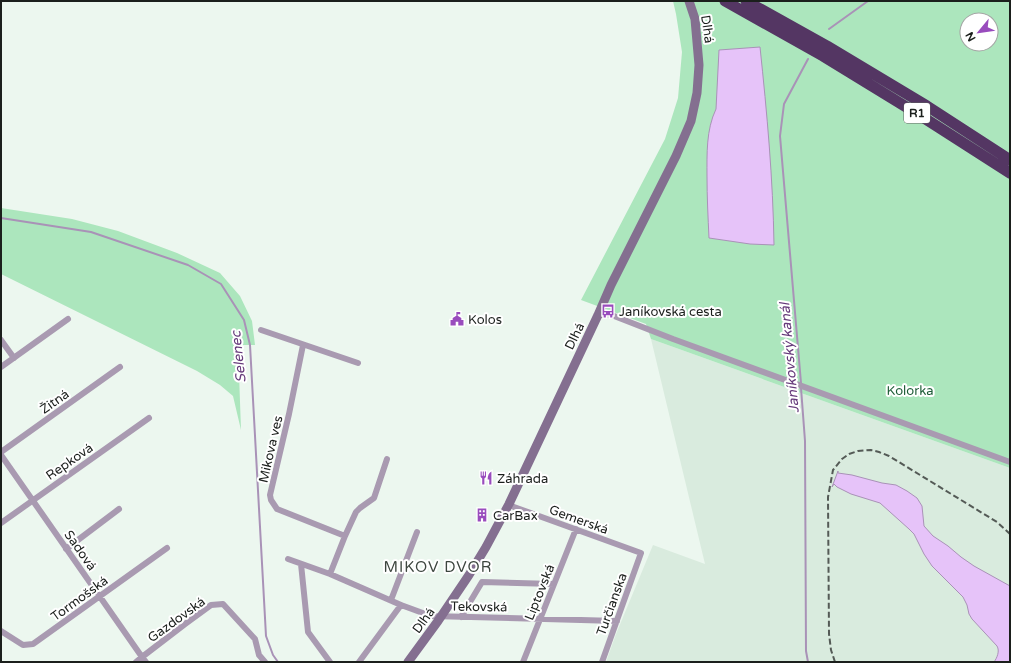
<svg xmlns="http://www.w3.org/2000/svg" width="1011" height="663" font-family="'Varela Round',sans-serif">
	<style>
		.built { fill: #d9ebde }
		.green { fill: #ace6bd; fill-rule: evenodd }
		.water { fill: #e6c3f9; stroke: #a992b7 }
		.lines { fill: none; stroke-linecap: round; stroke-linejoin: round }
		.stream { stroke: #a992b7; stroke-width: 2 }
		.street { stroke: #a99ab1; stroke-width: 6 }
		.secondary { stroke: #846f90; stroke-width: 9 }
		.highway { stroke: #543663; stroke-width: 11 }
		.rail { stroke: #545a56; stroke-width: 2; stroke-dasharray: 6 3; stroke-linecap: butt }
		.labels { text-anchor: middle; stroke-width: 4; stroke-linejoin: round; paint-order: stroke }
		.shield { fill: #fff; stroke: #5f6260; stroke-width: 1 }
		.shield-label { font-size: 12px; font-weight: bold; fill: #1b1f1c }
		.street-label { font-size: 13px; fill: #1b1f1c; stroke: #fff }
		.poi-label { font-size: 13px; fill: #1b1f1c; stroke: #fff; text-anchor: start }
		.park-label { font-size: 13px; fill: #1d5c36; stroke: #fff }
		.water-label { font-size: 14px; font-style: italic; fill: #663b7b; stroke: #fff }
		.quarter-label { font-size: 15px; letter-spacing: 1px; fill: #3d463f; stroke: #fff }
	</style>
	<rect width="100%" height="100%" fill="#ecf7ef"/>
	<path class="built" d="M651 339 1010 468V662H606L616 634 653 545 705 564Z"/>
	<path class="green" d="M673 1H1010V468L651 339 646 324 581 300 665 139 678 98 682 52 676 14ZM967 20H991V44H967Z
		M1 208 72 219 118 231 177 253 220 273 240 296 252 321 255 345H238L241 430 233 396 220 385 197 371 1 274Z"/>
	<path class="water" d="M760 47C767 113 773 179 774 245L750 244 709 238C708 217 707 197 707 176 707 154 706 130 716 109L719 50Z
		M838 471V473L852 475 882 483 896 485 907 491 917 498 922 506 924 526 933 536 948 546 961 557 974 566 1010 586V662H994C997 658 1000 651 997 646L972 619 969 614 967 605 963 597 932 566 924 554 914 534 909 529 880 503 851 494 837 487 834 484 832 487Z"/>
	<g class="lines">
		<path class="stream" d="M829 29 868 1
			M1 218 91 232 188 265 221 284 244 320 250 345 266 636 273 655 278 662
			M801 383 780 136 784 104 808 59
			M801 388 805 441 806 651 808 662"/>
		<path class="street" d="M598 315 609 314 673 339 1010 462
			M261 330 358 363
			M1 340 14 358
			M303 345 289 414 270 495 271 500 277 509 345 536
			M1 367 68 319
			M1 452 120 367
			M1 455 142 657 185 624 211 605 223 604 255 639 259 655 265 662
			M509 504 514 507 641 553 602 662
			M1 523 149 418
			M66 549 119 509
			M288 559 330 574 401 605 431 616 617 621
			M301 564 308 632 330 662
			M330 574 345 536 356 512 360 508 374 498 387 459
			M391 600 417 532
			M461 617 482 582 554 584
			M1 631 23 645 33 644 167 548
			M136 662 142 657 146 662
			M359 662 401 605
			M523 662 576 529"/>
		<path class="secondary" d="M408 662 438 621 469 575 486 547 509 504 598 315 611 285 676 156 691 121 697 93 699 65 695 19 689 1"/>
		<path class="highway" d="M725 1 823 56 921 116 1010 173
			M746 1 827 46 927 106 1010 160"/>
		<path class="rail" d="M835 662 831 650 829 634 828 497 833 470 842 459 849 454 858 451 871 450 879 452 889 456 997 522 1010 534"/>
	</g>
	<defs>
		<g id="bus-bare" transform="scale(1.08)"><path d="M-5-6H5V4H4V6H2V4H-2V6H-4V4H-5ZM-3.5-4V0h7V-4ZM-3.5 1.2v1.5H-2V1.2ZM2 1.2v1.5H3.5V1.2Z" fill="#994cbd" stroke="#fff" stroke-width="2.5" paint-order="stroke"/></g>
		<g id="civic-bare" transform="scale(1.08)"><path d="M-.6-6.5H3V-4.5H.6V-3L4-1V1h2V6H-6V1h2V-1L-.6-3ZM-1.2 2.5V6h2.4V2.5Z" fill="#994cbd" stroke="#fff" stroke-width="2.5" paint-order="stroke"/></g>
		<g id="restaurant-bare" transform="scale(1.08)"><path d="M-5-6h1v4h1v-4h1v4h1v-4h1v5L-1.5 .5V6h-2V.5L-5-1ZM5-6V6H3V1.5H1.5Q1.5-4 5-6Z" fill="#994cbd" stroke="#fff" stroke-width="2.5" paint-order="stroke"/></g>
		<g id="building-bare" transform="scale(1.08)"><path d="M-4-6H4V6H1V3H-1V6H-4ZM-2.5-4.3h1.7v1.8h-1.7ZM.8-4.3h1.7v1.8H.8ZM-2.5-1h1.7V.8h-1.7ZM.8-1h1.7V.8H.8Z" fill="#994cbd" stroke="#fff" stroke-width="2.5" paint-order="stroke"/></g>
	</defs>
	<g fill-rule="evenodd">
		<use href="#bus-bare" x="608" y="311"/>
		<use href="#civic-bare" x="457" y="319"/>
		<use href="#restaurant-bare" x="486" y="478"/>
		<use href="#building-bare" x="482" y="515"/>
	</g>
	<g class="labels">
		<rect class="shield" x="904" y="103" width="26" height="20" rx="3"/>
		<g class="shield-label">
			<text x="917" y="117">R1</text>
		</g>
		<g class="street-label">
			<text transform="translate(708 29) rotate(82)" y="5">Dlhá</text>
			<text transform="translate(574 336) rotate(-64)" y="5">Dlhá</text>
			<text transform="translate(54 401) rotate(-35)" y="5">Žitná</text>
			<text transform="translate(270 449) rotate(-77)" y="5">Mikova ves</text>
			<text transform="translate(69 461) rotate(-35)" y="5">Repková</text>
			<text transform="translate(579 519) rotate(20)" y="5">Gemerská</text>
			<text transform="translate(81 550) rotate(55)" y="5">Sadová</text>
			<text transform="translate(539 592) rotate(-68)" y="5">Liptovská</text>
			<text transform="translate(79 598) rotate(-36)" y="5">Tormošská</text>
			<text transform="translate(611 604) rotate(-70)" y="5">Turčianska</text>
			<text transform="translate(479 606) rotate(1)" y="5">Tekovská</text>
			<text transform="translate(176 619) rotate(-36)" y="5">Gazdovská</text>
			<text transform="translate(423 620) rotate(-54)" y="5">Dlhá</text>
		</g>
		<g class="poi-label">
			<text x="619" y="316">Janíkovská cesta</text>
			<text x="468" y="324">Kolos</text>
			<text x="497" y="483">Záhrada</text>
			<text x="493" y="520">CarBax</text>
		</g>
		<g class="park-label">
			<text x="910" y="395">Kolorka</text>
		</g>
		<g class="water-label">
			<text transform="translate(238 357) rotate(-96)" y="5">Selenec</text>
			<text transform="translate(789 358) rotate(-95)" y="5">Janíkovský kanál</text>
		</g>
		<g class="quarter-label">
			<text x="438" y="572">MIKOV DVOR</text>
		</g>
	</g>
	<rect width="1011" height="663" fill="none" stroke="#1b1f1c" stroke-width="4"/>
	<g transform="translate(979 32) rotate(241)"><circle r="19" fill="#ffffff" stroke="#a4a5a4"/>
	<path d="M0-3L7 15L0 10L-7 15Z" fill="#994cbd"/>
	<text y="-6" font-size="11" font-weight="bold" text-anchor="middle" fill="#1b1f1c">N</text>
	</g>
</svg>
